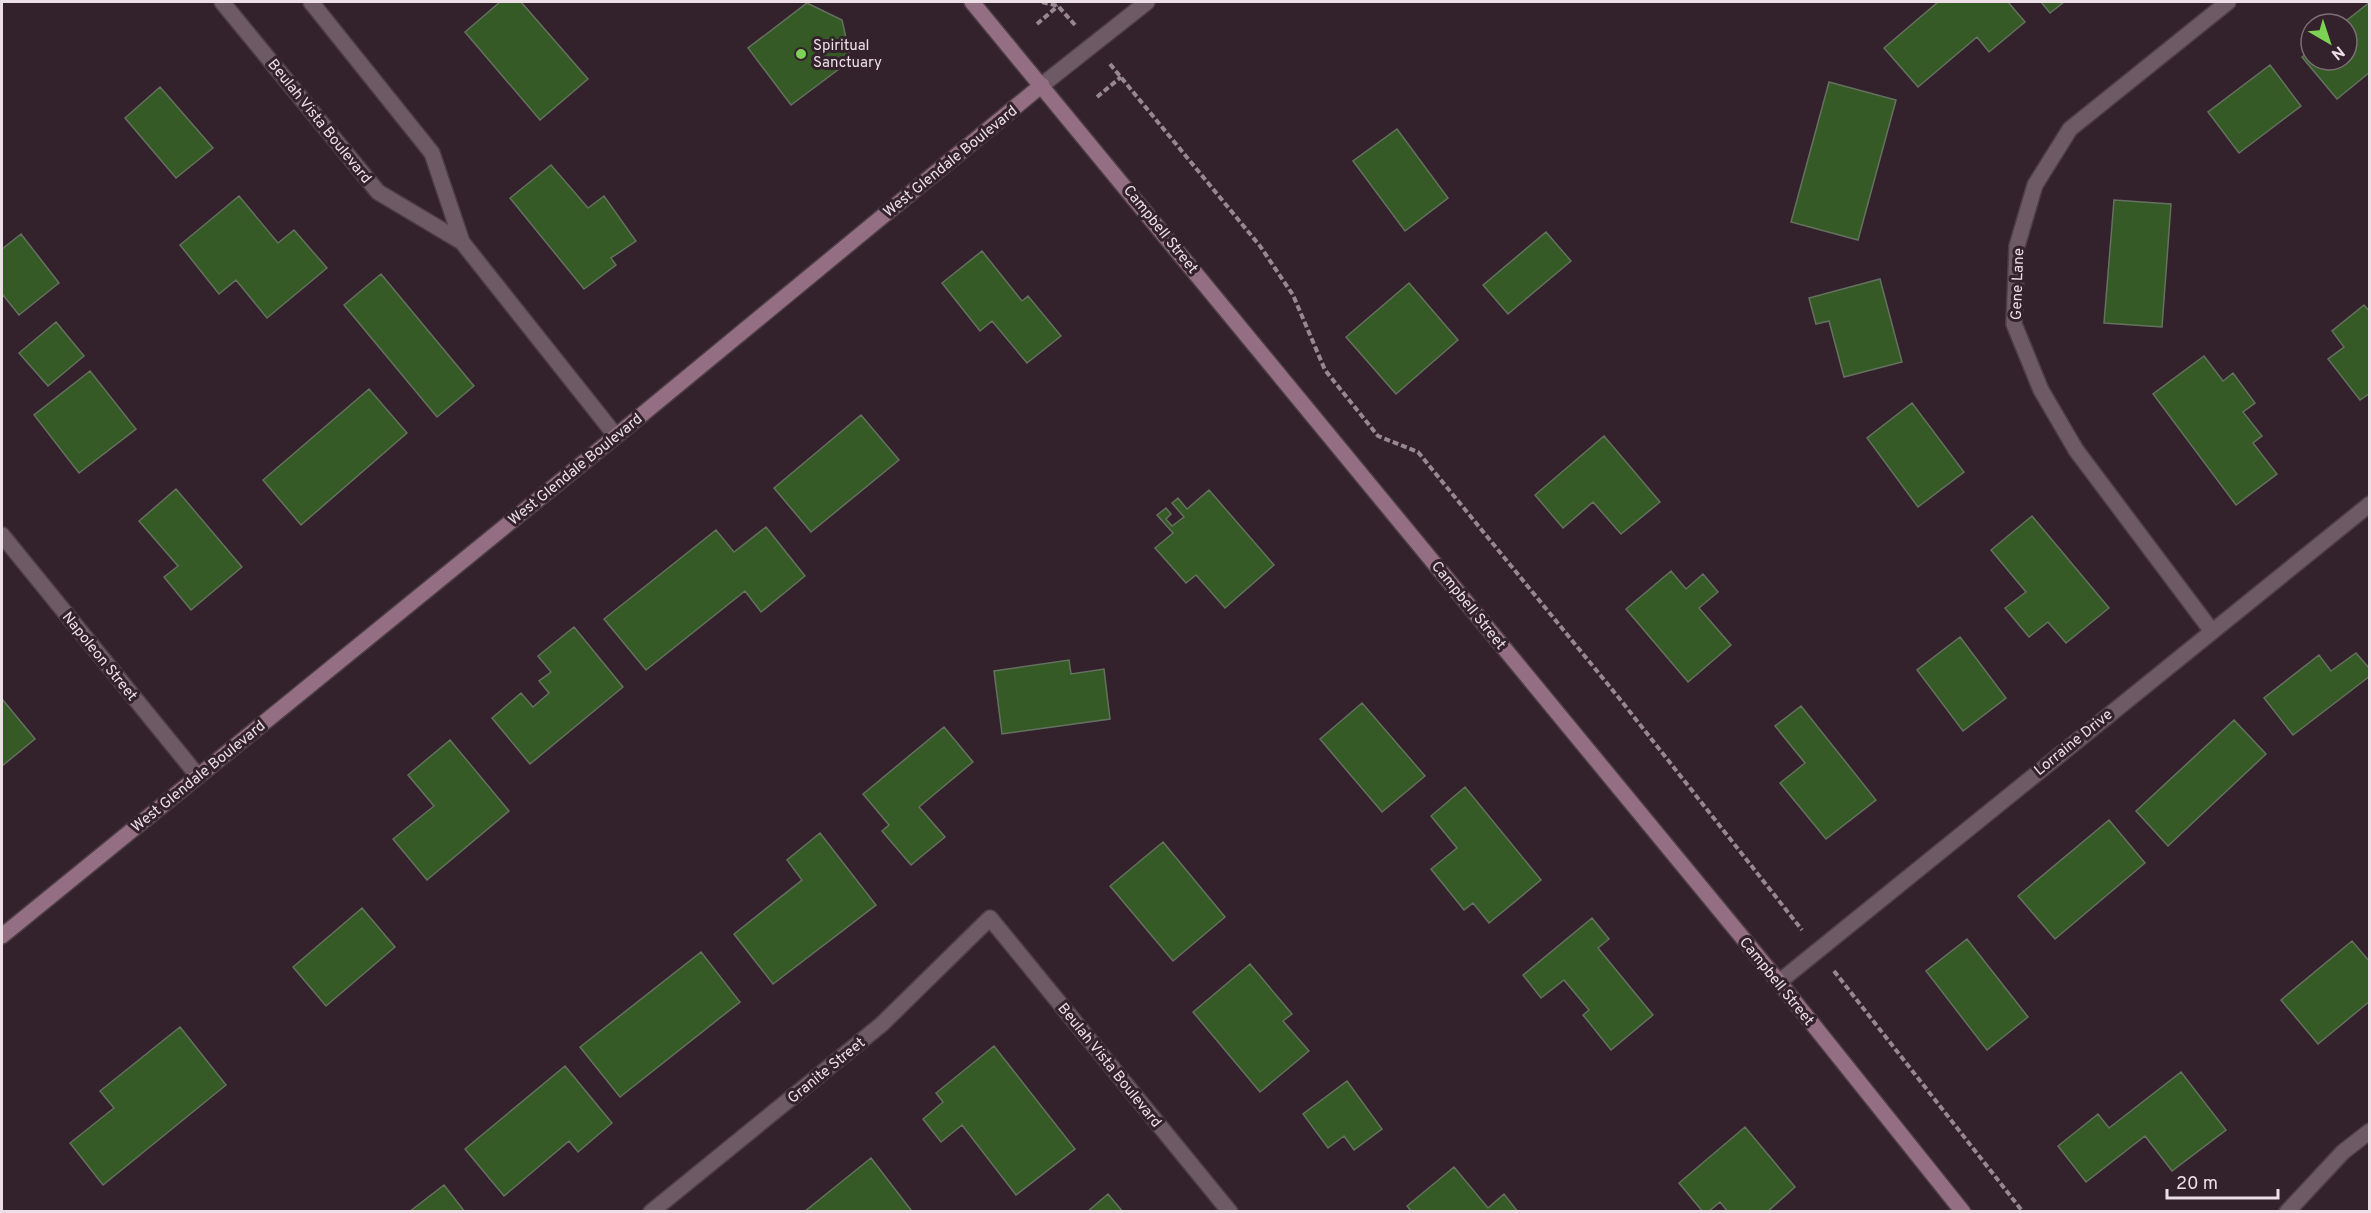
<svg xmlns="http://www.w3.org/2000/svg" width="2371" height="1213" font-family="Overpass,sans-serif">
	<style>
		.building { fill: #365a26; stroke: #64715f; stroke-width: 1.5 }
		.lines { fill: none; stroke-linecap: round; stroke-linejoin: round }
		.street-casing { stroke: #4d3e46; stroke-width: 18 }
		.secondary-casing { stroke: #4d3e46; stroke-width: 18 }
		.path { stroke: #968890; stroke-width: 4; stroke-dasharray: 6 3; stroke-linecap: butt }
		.street { stroke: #6e5a65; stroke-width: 15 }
		.secondary { stroke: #946f83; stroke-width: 15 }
		.poi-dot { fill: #7dd154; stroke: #33222c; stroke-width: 2 }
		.labels { text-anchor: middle; stroke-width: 6; stroke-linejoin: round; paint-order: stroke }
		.poi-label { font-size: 15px; fill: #ece0e6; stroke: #33222c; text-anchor: start }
		.street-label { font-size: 15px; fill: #ece0e6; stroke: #33222c }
	</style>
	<rect width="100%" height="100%" fill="#33222c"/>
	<path class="building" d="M500 2H521L588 79 540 120 465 32Z
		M1938 2H2008L2025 22 1989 52 1977 37 1918 87 1884 48Z
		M2041 2H2064L2050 13Z
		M2370 2V72L2337 99 2302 57 2311 50V60H2347V24H2342Z
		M807 3 842 20 851 60 791 105 748 48Z
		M2270 65 2301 106 2239 153 2208 112Z
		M1829 82 1896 100 1858 240 1791 222Z
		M160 87 213 148 176 178 125 118Z
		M1397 129 1448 198 1405 231 1353 161Z
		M551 165 588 208 604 196 636 241 611 258 616 265 584 289 510 198Z
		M239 196 278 243 294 230 327 268 267 318 236 280 219 294 180 245Z
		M2114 200 2171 204 2162 327 2104 323Z
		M1546 232 1571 261 1508 314 1483 285Z
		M21 234 59 283 19 315 3 295 2 296V249Z
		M982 251 1022 301 1028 296 1061 336 1027 363 992 321 980 331 942 283Z
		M381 274 474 386 437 417 344 305Z
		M1880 279 1902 362 1844 377 1829 321 1816 324 1809 298Z
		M1409 283 1458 340 1396 394 1346 337Z
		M2364 305 2370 312V393L2360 400 2328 359 2344 347 2332 331Z
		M56 322 84 356 48 386 19 353Z
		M2204 356 2223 381 2233 373 2255 403 2243 412 2262 436 2253 443 2277 474 2236 505 2153 394Z
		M90 371 136 429 79 473 34 415Z
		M369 389 407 433 301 525 263 480Z
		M1912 403 1964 472 1918 507 1867 438Z
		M861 415 899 460 811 532 774 488Z
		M1604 436 1660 502 1621 534 1593 502 1563 528 1535 495Z
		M176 489 242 567 191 610 164 577 178 566 139 521Z
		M1209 490 1274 565 1225 608 1196 575 1186 583 1155 548 1173 533 1157 515 1166 508 1171 514 1166 519 1172 526 1184 517 1172 503 1178 498 1187 509Z
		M2032 516 2109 608 2066 643 2048 622 2029 637 2005 608 2026 592 1991 550Z
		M766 527 805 576 761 612 745 591 646 670 604 619 716 530 734 552Z
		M1671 571 1686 589 1703 574 1718 592 1699 608 1731 645 1688 682 1626 609Z
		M574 627 623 687 530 764 492 718 521 693 533 707 549 693 539 681 551 672 538 656Z
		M1960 637 2006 698 1963 731 1917 670Z
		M2356 653 2370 669V676L2293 735 2264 698 2319 655 2331 671Z
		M1069 660 1071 674 1104 669 1110 719 1002 734 994 671Z
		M2 699 35 739 2 766Z
		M1362 703 1425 776 1382 812 1320 739Z
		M1801 706 1876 800 1826 839 1780 783 1805 763 1775 726Z
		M2234 720 2266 754 2168 846 2136 811Z
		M944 727 973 762 919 807 945 837 911 865 882 831 889 825 863 794Z
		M450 740 509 811 427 880 393 839 434 806 408 775Z
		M1465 787 1541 880 1489 923 1473 903 1464 910 1431 869 1457 848 1431 816Z
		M2109 820 2145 863 2055 939 2018 896Z
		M820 833 876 905 773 984 734 934 802 880 787 860Z
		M1163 842 1225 917 1173 961 1110 886Z
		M362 908 395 947 326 1006 293 967Z
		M1592 918 1609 939 1598 948 1653 1015 1611 1050 1583 1015 1589 1010 1564 980 1541 998 1523 975Z
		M1967 939 2028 1017 1987 1050 1926 971Z
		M2352 941 2370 962V1001L2318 1044 2281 1000Z
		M701 952 740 1002 620 1097 580 1047Z
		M1250 964 1292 1014 1283 1021 1309 1051 1260 1092 1193 1012Z
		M180 1027 226 1085 103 1185 70 1143 114 1108 100 1091Z
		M994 1046 1075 1149 1016 1195 962 1125 941 1142 923 1119 943 1102 936 1093Z
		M565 1066 612 1123 578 1152 569 1141 504 1196 465 1149Z
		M2181 1072 2226 1130 2172 1171 2145 1136 2086 1182 2058 1146 2098 1114 2109 1128Z
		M1347 1081 1382 1129 1354 1150 1344 1136 1328 1148 1303 1114Z
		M1745 1127 1795 1187 1767 1212H1728L1720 1202 1708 1212H1703L1679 1183Z
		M871 1158 911 1210 909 1212H804Z
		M1454 1167 1488 1208 1504 1194 1518 1212H1412L1407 1206Z
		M444 1185 465 1212H409Z
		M1108 1194 1123 1212H1087Z"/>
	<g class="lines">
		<g class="street-casing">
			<path id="street" d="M222 2 378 192 462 242
				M311 2 432 153 462 242 616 436
				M1042 85 1147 2
				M2 535 198 776
				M2211 630 2076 450 2041 390 2014 324 2017 246 2035 185 2070 129 2228 2
				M1779 982 2370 504
				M651 1212 882 1024 990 918 1230 1212
				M2287 1212 2343 1152 2370 1131"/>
		</g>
		<g class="secondary-casing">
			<path id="secondary" d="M972 2 1779 982 1963 1212
				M2 936 616 436 1042 85"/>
		</g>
		<path class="path" d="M1042 2 1058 6 1075 25
			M1037 24 1058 6
			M1110 64 1260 246 1293 295 1325 370 1378 436 1418 452 1619 698 1802 930
			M1097 97 1121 77
			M1834 971 2023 1212"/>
		<use href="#street" class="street"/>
		<use href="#secondary" class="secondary"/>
	</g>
	<circle class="poi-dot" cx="801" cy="54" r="6"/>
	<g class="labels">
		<g class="poi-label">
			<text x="813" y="50">Spiritual<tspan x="813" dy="17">Sanctuary</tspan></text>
		</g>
		<g class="street-label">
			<text transform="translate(320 121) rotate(51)" y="5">Beulah Vista Boulevard</text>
			<text transform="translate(950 161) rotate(-39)" y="5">West Glendale Boulevard</text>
			<text transform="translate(1161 229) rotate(51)" y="5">Campbell Street</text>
			<text transform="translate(2017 284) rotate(-88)" y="5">Gene Lane</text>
			<text transform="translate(575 469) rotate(-39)" y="5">West Glendale Boulevard</text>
			<text transform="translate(1469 605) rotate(51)" y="5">Campbell Street</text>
			<text transform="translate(100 656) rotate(51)" y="5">Napoleon Street</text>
			<text transform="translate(2073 742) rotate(-39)" y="5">Lorraine Drive</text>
			<text transform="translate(198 776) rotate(-39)" y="5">West Glendale Boulevard</text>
			<text transform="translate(1777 981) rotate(51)" y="5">Campbell Street</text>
			<text transform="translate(1110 1065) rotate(51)" y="5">Beulah Vista Boulevard</text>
			<text transform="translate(826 1070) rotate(-39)" y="5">Granite Street</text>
		</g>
	</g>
	<rect width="2371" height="1213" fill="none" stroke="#ece0e6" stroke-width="6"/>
	<g transform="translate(2329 42) rotate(141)"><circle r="28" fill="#33222c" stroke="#7d6e76" stroke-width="1.5"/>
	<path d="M0-4.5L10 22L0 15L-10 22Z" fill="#7dd154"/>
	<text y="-9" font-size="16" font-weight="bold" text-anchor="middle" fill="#ece0e6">N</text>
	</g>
	<path d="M2167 1189v9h111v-9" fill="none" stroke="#ece0e6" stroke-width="3"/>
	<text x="2176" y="1189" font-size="18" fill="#ece0e6" stroke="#33222c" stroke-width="4.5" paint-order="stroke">20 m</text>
</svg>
